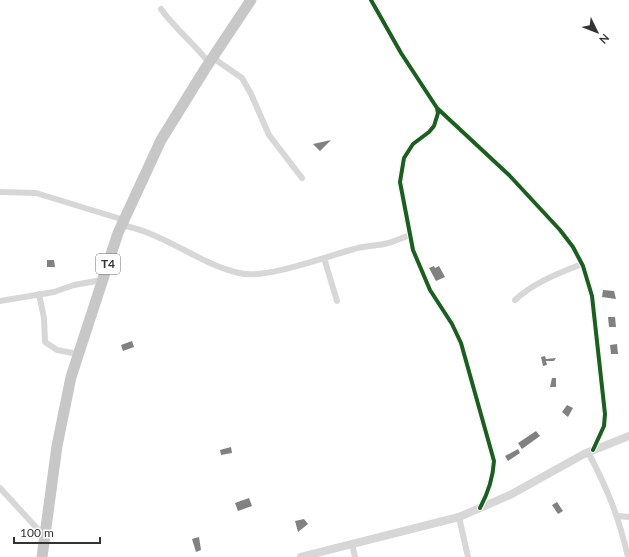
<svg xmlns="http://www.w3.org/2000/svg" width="629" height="557" font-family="Lato,sans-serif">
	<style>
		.building { fill: #818181 }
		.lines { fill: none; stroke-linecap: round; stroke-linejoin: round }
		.minor { stroke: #d7d7d7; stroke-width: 6 }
		.tertiary { stroke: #d7d7d7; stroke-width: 8 }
		.trunk { stroke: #c7c7c7; stroke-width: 11 }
		.cycleway-casing { stroke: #fff; stroke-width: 6 }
		.cycleway { stroke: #1b5e20; stroke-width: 4 }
		.labels { text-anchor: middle; stroke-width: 4; stroke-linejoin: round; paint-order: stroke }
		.shield { fill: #fff; stroke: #707070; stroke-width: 1 }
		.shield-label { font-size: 12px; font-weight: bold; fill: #333 }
	</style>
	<rect width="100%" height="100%" fill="#fff"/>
	<path class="building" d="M331 140 320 151 313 144Z
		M47 260H54L55 267H47Z
		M434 266 435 268 439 266 445 277 436 281 429 268Z
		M603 290 614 291 616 299 602 297Z
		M608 317H615L616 327H609Z
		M132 341 134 347 123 351 121 345Z
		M617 344 618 354H611L610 345Z
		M545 356 546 359 556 358 554 361H546L547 365 543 366 541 357Z
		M552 378H556V387H550Z
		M567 405 573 408 568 417 562 412Z
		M536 431 540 436 522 449 518 443Z
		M231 447 232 453 221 455 220 450Z
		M518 449 520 453 508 461 505 456Z
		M249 498 252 506 238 511 235 503Z
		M557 502 563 511 558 514 552 505Z
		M304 519 308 524 298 532 295 521Z
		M199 537 201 550 196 552 192 539Z"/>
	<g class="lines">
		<path class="minor" d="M371 0 401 53 437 108 509 175 560 230 573 247 583 266 592 296 605 414 604 426 593 450
			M161 9C175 29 195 44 209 63
			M213 58 242 78 251 94 269 135 302 178
			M437 108 438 113 434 126 429 132 413 144 404 158 400 182 413 250 430 290 452 324 461 343 494 461C493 479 488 493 480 508
			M0 192 36 193 124 220
			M121 225C165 233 197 263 239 273 264 280 328 256 354 249 364 246 374 246 384 244 393 242 402 238 410 235
			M324 258 337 301
			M39 294 44 318 45 342 57 350 78 354
			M515 300C535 282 557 274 582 264
			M0 301 54 292 74 285 102 280
			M588 452C607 488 619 517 628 557
			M0 488 45 537
			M618 516 629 517
			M459 517 468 557
			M352 544 355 557"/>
		<path class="tertiary" d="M301 557 459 517 510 495 584 454 629 436"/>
		<path class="trunk" d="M42 557 57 446 71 377 118 233 161 140 205 69 251 0"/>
		<g class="cycleway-casing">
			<path id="cycleway" d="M371 0 401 53 437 108 509 175 560 230 573 247 583 266 592 296 605 414 604 426 593 450
				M437 108 438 113 434 126 429 132 413 144 404 158 400 182 413 250 430 290 452 324 461 343 494 461C493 479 488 493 480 508"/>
		</g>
		<use href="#cycleway" class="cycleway"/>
	</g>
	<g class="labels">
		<rect class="shield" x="96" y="254" width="24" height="20" rx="3"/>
		<g class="shield-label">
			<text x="108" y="268">T4</text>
		</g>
	</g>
	<g transform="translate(597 32) rotate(133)" stroke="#ffffff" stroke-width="3" paint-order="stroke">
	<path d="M0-3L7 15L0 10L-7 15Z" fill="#333333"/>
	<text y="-6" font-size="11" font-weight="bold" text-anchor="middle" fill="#333333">N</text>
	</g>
	<path d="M14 537v6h86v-6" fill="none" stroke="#333333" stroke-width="2"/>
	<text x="20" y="537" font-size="12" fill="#333333" stroke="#ffffff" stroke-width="3" paint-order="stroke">100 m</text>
</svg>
